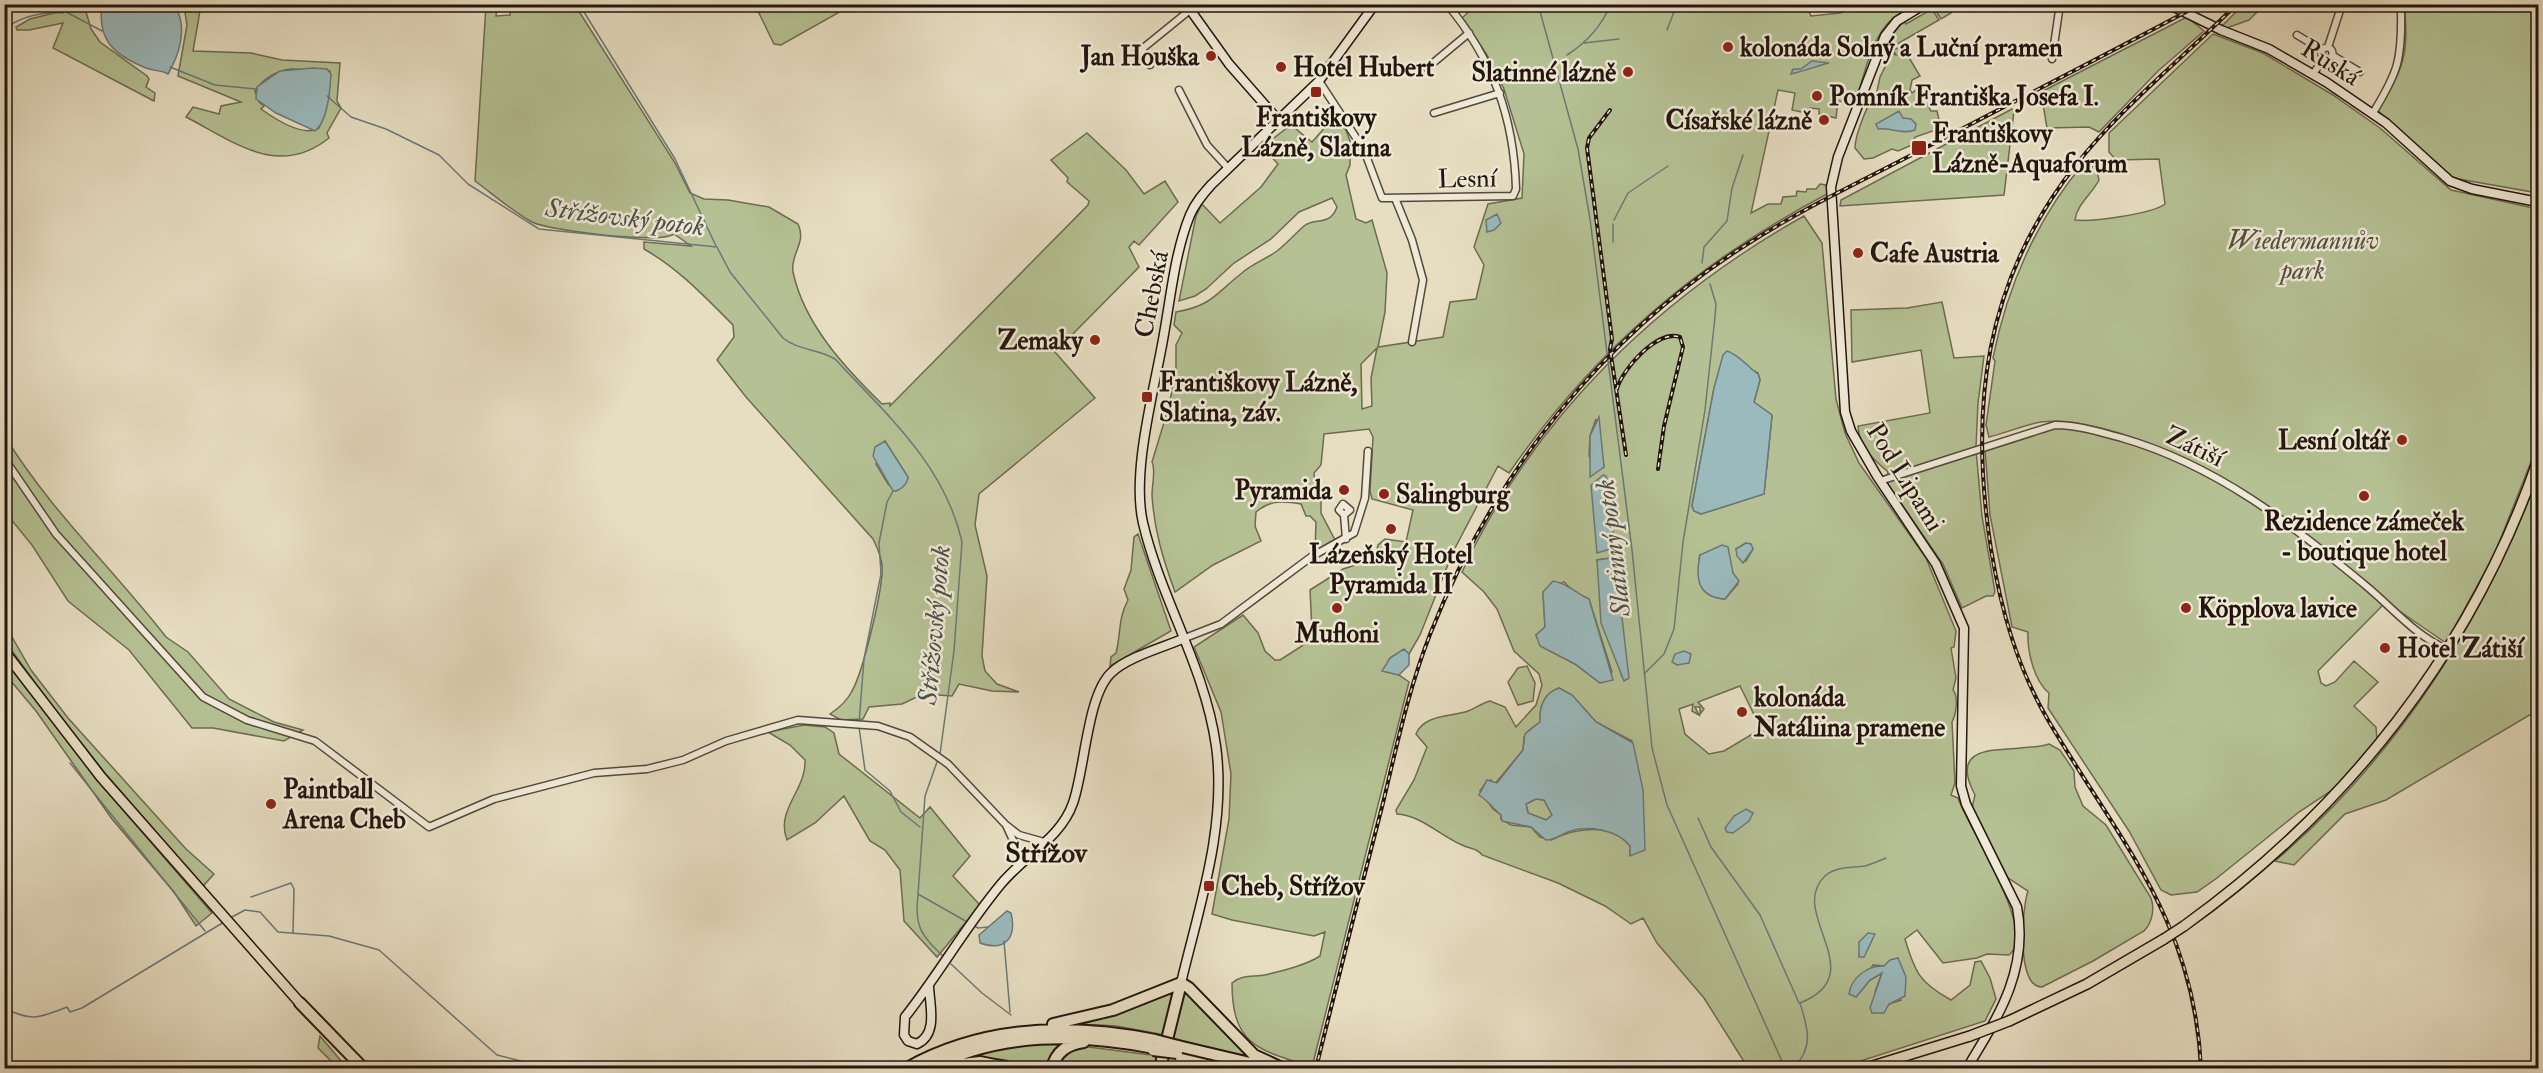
<svg xmlns="http://www.w3.org/2000/svg" width="2543" height="1073" font-family="'IM FELL Double Pica',serif">
	<style>
		.green { fill: #b5c194; stroke: #6c6b51; stroke-width: 1.5; fill-rule: evenodd }
		.water { fill: #9bbabd; stroke: #6b7877; stroke-width: 1.5; fill-rule: evenodd }
		.lines { fill: none; stroke-linecap: round; stroke-linejoin: round }
		.stream { stroke: #6b7877; stroke-width: 1.5 }
		.street-casing { stroke: #54473b; stroke-width: 9 }
		.secondary-casing { stroke: #23150e; stroke-width: 11 }
		.primary-casing { stroke: #23150e; stroke-width: 12 }
		.highway-casing { stroke: #23150e; stroke-width: 14 }
		.street { stroke: #efead7; stroke-width: 6 }
		.secondary { stroke: #efead7; stroke-width: 8 }
		.primary { stroke: #e7dec2; stroke-width: 9 }
		.highway { stroke: #e7dec2; stroke-width: 10 }
		.rail-casing { stroke: #23150e; stroke-width: 4 }
		.rail { stroke: #efead7; stroke-width: 1.5; stroke-dasharray: 4.5; stroke-linecap: butt }
		.primary-bridge-casing { stroke: #23150e; stroke-width: 12; stroke-linecap: butt }
		.highway-bridge-casing { stroke: #23150e; stroke-width: 14; stroke-linecap: butt }
		.primary-bridge { stroke: #e7dec2; stroke-width: 9 }
		.highway-bridge { stroke: #e7dec2; stroke-width: 10 }
		.poi-dot { fill: #8f2418; stroke: #efead7; stroke-width: 2 }
		.labels { text-anchor: middle; stroke-width: 5; stroke-linejoin: round; paint-order: stroke }
		.poi-label { font-size: 26px; font-weight: bold; fill: #23150e; stroke: #efead7; text-anchor: start }
		.street-label { font-size: 26px; fill: #23150e; stroke: #efead7 }
		.park-label { font-size: 26px; font-style: italic; fill: #56513d; stroke: #efead7 }
		.water-label { font-size: 27px; font-style: italic; fill: #4d4f4b; stroke: #efead7 }
		.quarter-label { font-size: 28px; font-weight: bold; fill: #23150e; stroke: #efead7 }
	</style>
	<rect width="100%" height="100%" fill="#e7dec2"/>
	<filter id="stains"><feTurbulence type="fractalNoise" baseFrequency=".00333" numOctaves="4"/><feColorMatrix values="0 0 0 0 .2 0 0 0 0 .09 0 0 0 0 .02 0 0 0 .5 -.17"/></filter>
	<radialGradient id="worn" r=".72"><stop offset=".6" stop-color="#630" stop-opacity="0"/><stop offset="1" stop-color="#630" stop-opacity=".3"/></radialGradient>
	<path class="green" d="M61 4 84 5 91 29 100 42 147 76 149 79 146 87 155 93 154 101 53 48 63 23 29 30H17L16 27 30 19 58 12Z
		M1806 4 1811 16 1840 13 1859 5H1916C1909 9 1899 13 1892 19 1870 39 1864 77 1855 104L1838 101 1836 118 1819 114V109L1810 108 1806 113 1792 110 1795 93 1778 90 1751 213 1768 204H1781L1783 197 1796 196 1797 191 1806 192 1807 189H1816L1820 184 1826 185 1829 193C1696 263 1595 349 1509 473L1498 466 1453 552 1420 635 1409 654 1404 650 1390 658 1383 671 1399 675 1409 682 1312 1067C1259 1050 1232 1046 1232 983 1244 973 1255 978 1269 974 1285 970 1306 965 1320 956L1325 932 1314 936 1232 920 1212 914 1229 819 1231 774 1221 712 1194 647 1243 615 1258 633 1265 651 1275 660H1280L1302 646 1312 630 1310 590 1343 569 1356 565V561L1367 559 1372 553 1376 554 1378 545 1385 539 1406 542 1413 510 1372 499 1370 491 1373 437 1369 429 1324 434 1321 465 1314 473 1316 492 1321 495V513L1335 540 1315 551 1316 522 1310 516H1306L1301 504C1283 501 1270 500 1256 512L1255 526 1261 541 1213 565 1175 592C1163 559 1154 530 1152 495 1152 485 1156 470 1152 462L1169 406 1176 369V345L1182 333 1174 325 1176 312C1212 306 1216 293 1242 273 1252 264 1266 259 1277 251 1286 244 1295 234 1304 226 1314 217 1330 227 1337 207L1332 198 1299 212 1271 239 1234 263 1206 289 1195 296 1179 301 1196 216 1202 204 1220 223 1261 187 1278 164 1262 147 1291 125 1312 142 1334 117 1346 130 1350 141V165L1346 175 1356 219 1366 223 1372 220 1387 273 1385 312 1378 347 1443 337 1450 302 1476 299 1484 265 1474 247 1488 204 1522 198 1524 154 1504 89 1487 55 1462 18 1476 5ZM1377 348 1371 378 1372 406 1362 409 1361 364Z
		M2522 4 2538 6V193L2453 178 2377 110C2403 72 2410 52 2404 5Z
		M145 5H201L193 51 251 53 282 60 340 63 337 101 341 108 327 133 329 138C278 179 233 141 186 117L193 107 219 114 221 106 241 102 178 76 187 25 184 6ZM291 69 330 71 329 97 319 128C303 138 275 119 261 109L264 106 259 102 255 91C263 79 276 71 291 69Z
		M486 5H497L496 16 510 15V5H575L675 163 690 193 704 199 728 200 769 207 798 224C807 243 790 254 793 272 804 324 845 368 882 404L890 403V406L1088 205 1089 201 1067 182 1068 178 1051 160 1087 133 1126 170 1144 194 1165 181 1178 202 1139 245 1134 241 1129 247 1139 267 1055 352 1095 398 979 494 975 525 987 576 982 656 985 671 997 684 1019 692 992 691 959 684 952 696 923 694 902 704 869 707 863 719 841 720 830 714C839 708 847 701 852 691 863 672 884 586 882 565 881 555 877 547 873 539L746 397 717 360 734 337 733 325C705 297 679 269 644 249V242L691 246 674 234C661 244 550 231 532 222 512 211 494 195 475 181ZM885 441 908 478 904 485 896 491 888 484 876 464Z
		M755 5H852L781 45 774 44Z
		M1940 5H1950L1952 9 1951 13 1941 19 1934 8Z
		M2243 5H2264L2249 20 2224 29 2221 27Z
		M1932 9 1939 20 1892 47 1888 46 1887 40 1904 21 1906 24Z
		M2187 17 2204 31 2158 71 2099 132 2089 127 2047 128 2041 92Z
		M2213 34 2263 53 2333 95 2380 128 2451 190 2538 209V444L2495 553 2446 643 2386 602 2318 671 2321 683 2326 686 2335 682 2354 661 2378 682 2354 706 2376 727 2377 740 2334 789 2299 812 2217 878 2197 892 2171 895 2161 890 2129 831 2048 708 2049 693C2034 681 2027 651 2028 632L2012 627 1990 515 1985 449 2047 429 2072 427 2151 449 2246 493C2200 461 2097 415 2041 422 2024 425 2006 433 1989 437L1986 425 1995 361 1993 358C2007 287 2037 218 2084 163L2096 168 2099 180C2092 194 2077 204 2075 220 2092 222 2152 214 2165 204L2159 159 2116 160 2109 152V133Z
		M1906 44 1911 54 1908 56 1920 76 1912 80 1910 90 1912 93 1916 90 1923 104 1926 102 1931 111H1937L1939 120 1933 131 1915 137 1912 145 1898 151 1892 149 1873 158 1864 159 1855 148C1855 136 1868 100 1876 96L1880 77 1887 63 1886 55 1890 53 1896 55 1893 50Z
		M2012 109 2014 111 2004 195 1840 206 1841 200Z
		M1804 216 1822 243 1836 399 1845 433 1859 463 1926 558 1956 631 1954 647 1951 648 1956 678 1953 690C1959 697 1956 714 1952 722L1955 783 1951 795 1958 798C1967 826 2039 933 2009 955L1987 954 1977 958 1943 963 1917 930 1905 939C1915 973 1920 983 1951 1000L1970 985 1975 962 1981 961 1990 978 1996 999 1985 1021 1839 1068H1748L1704 998 1657 943 1643 918 1631 924 1605 906 1558 883 1482 855C1478 848 1469 849 1462 845 1441 836 1420 815 1397 814L1396 810 1414 780 1427 747 1416 734C1424 714 1452 717 1468 711 1476 708 1482 703 1490 701L1505 707 1516 727 1536 705 1542 685 1539 674 1514 651 1497 609 1484 592 1462 572C1533 418 1658 298 1804 216ZM1724 355 1758 373 1760 380 1754 402 1772 415 1764 494 1701 514 1694 511 1692 506 1714 388ZM1596 419 1604 467 1601 469 1589 456 1590 436ZM1746 543 1753 549 1746 561 1736 549ZM1728 550 1731 569 1738 584 1725 599C1699 597 1697 582 1699 559L1700 555ZM1611 558 1613 559C1621 599 1625 637 1622 677L1616 658 1597 560ZM1564 582 1575 593 1589 599 1612 672 1600 683 1575 664 1541 646 1536 635 1545 627 1543 592ZM1740 686 1761 729 1724 751 1709 754 1685 734 1679 709 1693 704 1692 711 1699 715 1695 707H1700V714L1704 709 1698 702ZM1559 688 1572 695 1596 722 1632 741 1630 856V846C1611 822 1575 828 1551 840L1540 837 1531 827 1511 825 1501 819V815L1493 809 1480 791 1487 781 1491 780 1494 785 1523 750 1524 737 1528 731 1540 722C1539 707 1544 693 1559 688ZM1873 965 1884 966 1901 1000 1889 1004 1886 1008 1875 992 1882 973 1870 980 1856 997Z
		M1942 302 1954 358 1984 356 1978 403 1976 447 1974 448 1976 450 1982 516 1995 592 1993 596H1986L1962 608 1943 564 1889 486 1886 481 1888 472C1873 459 1859 447 1858 426L1930 413 1921 350 1852 362 1851 310 1907 308Z
		M4 435C49 509 113 569 166 637L188 652 229 699 274 722 303 730 284 741 213 728H192L129 650 68 601 32 545 5 512Z
		M2538 476V710L2386 800 2345 814 2294 865 2275 861C2395 759 2483 622 2538 476Z
		M1138 534 1171 631 1110 666 1111 657 1116 653C1121 634 1118 618 1128 600L1124 589 1131 570 1134 537Z
		M4 623 31 670 68 718 186 849 214 874 203 886 105 773 49 702 5 641Z
		M5 660 97 780 212 913 196 926 174 892 112 819 36 711 5 674Z
		M1527 666 1535 683 1533 701 1518 705 1508 682 1518 668Z
		M804 725 825 727 834 733 839 754 920 818 930 807 970 856 953 876 980 905 937 957 904 921 900 870 885 850 870 841 844 796 815 823 787 840C775 810 807 789 805 760L790 745 768 732Z
		M2049 744 2060 750 2074 771 2075 787 2083 806 2106 825 2151 898C2155 909 2152 923 2144 931L2093 961 2042 987C2016 987 2022 908 2028 891L2008 878 1972 808 1975 795C1943 735 2016 755 2049 744Z
		M1536 799 1544 800 1552 815 1546 820 1528 813 1526 804Z
		M1188 992 1251 1059 1172 1038 1184 993Z
		M1170 993 1173 997 1165 1035 1116 1026 1083 1024 1114 1015Z
		M320 1036 347 1068H338L318 1048Z
		M1065 1042 1054 1050 1046 1068H1023L1006 1060 990 1058H966L1010 1046Z
		M1081 1046 1151 1055 1159 1059 1155 1068H1057L1064 1054Z"/>
	<path class="water" d="M102 5H143L155 9 177 10C187 30 179 55 168 74 161 70 154 71 146 68 114 55 97 40 102 5Z
		M1812 61 1829 63C1816 66 1805 71 1791 74L1793 69H1801Z
		M313 68 327 69 331 74C330 90 328 121 315 131L276 113 256 99 257 87 280 71Z
		M1899 111 1903 118 1911 119 1916 124 1915 130C1904 135 1889 127 1878 129L1876 124Z
		M1497 214 1501 223 1494 230 1487 232 1486 220Z
		M1727 351C1738 354 1748 367 1758 374L1760 380 1754 402 1772 415 1764 494 1701 514 1694 511 1692 506 1714 388 1723 355Z
		M1599 417 1604 467 1590 477V436Z
		M885 441 908 477C907 485 900 491 893 491L873 456 875 447Z
		M1603 475 1606 476 1611 491 1614 548 1597 553 1591 485Z
		M1746 543 1751 544 1753 549 1743 563 1737 556 1736 549Z
		M1722 545 1728 547 1733 573 1739 581 1725 599C1698 597 1695 579 1700 555Z
		M1611 558 1613 559C1621 598 1624 638 1629 678L1624 681 1601 623 1597 560Z
		M1553 581C1567 583 1576 593 1589 599L1613 680 1600 683 1575 664 1540 646 1536 635 1545 627 1543 592Z
		M1404 649 1409 654V665L1399 675 1382 671 1390 658Z
		M1684 651 1691 654 1689 663 1677 665 1672 662 1675 654Z
		M1559 688 1572 695 1596 722 1633 743 1643 790 1645 850 1630 856V846C1617 829 1587 825 1568 832 1560 835 1554 840 1546 840L1531 827 1502 821 1501 815C1493 808 1488 801 1479 795L1487 780 1497 783 1523 750 1525 734 1540 722C1539 707 1544 693 1559 688ZM1536 799 1544 800 1552 815 1546 820 1528 813 1526 804Z
		M1746 809 1753 813 1749 821 1733 833 1727 832 1725 828 1734 816Z
		M1007 911 1011 913C1017 938 1005 952 980 943L979 935Z
		M1868 933 1875 934 1864 957H1859V942Z
		M1898 958 1906 977 1905 996 1889 1004 1884 1013H1872L1870 1008 1882 973 1870 980 1856 997 1849 994C1851 977 1869 965 1884 966L1890 960Z"/>
	<g class="lines">
		<path class="stream" d="M579 4 675 159 716 246
			M1538 4 1578 149 1590 219 1632 550 1652 748 1667 805 1785 1068
			M53 5 102 31
			M4 29C22 16 42 12 63 13
			M1667 30 1677 4
			M1584 43 1619 39
			M1567 55C1586 43 1602 25 1611 4
			M170 67 215 85 257 89
			M327 96 351 117 386 129 439 155 468 184 539 229 717 247 730 272 783 338C797 350 819 349 835 359 886 414 945 465 962 542L954 651 940 754
			M1614 220 1628 193 1668 166
			M1613 242V224
			M1702 263 1704 247 1727 221 1732 188 1743 155
			M1644 674 1664 654 1674 629 1683 542 1705 410 1715 317 1716 304 1710 284
			M859 723 864 659 881 574 879 543 887 502 893 491
			M859 727 865 770 890 791 901 812 920 827
			M938 759 925 796 918 894 969 923
			M70 763 205 931
			M1698 818 1711 847 1760 915 1799 1003
			M918 895C914 928 922 936 945 958
			M251 897 291 883 294 889 293 932
			M230 918 245 910 260 912 278 932 329 936 379 950 497 1055 548 1068
			M973 925 978 928 988 927
			M1004 941 1010 1012
			M951 964 982 993 1011 1015
			M4 999 11 1003H4
			M4 1008C32 1022 39 1018 67 1007L70 1012 82 1008 224 922
			M1794 1068C1814 1046 1808 1029 1800 1003 1874 974 1786 913 1825 876 1836 866 1851 868 1865 866 1872 864 1879 861 1886 858"/>
		<g class="street-casing">
			<path id="street" d="M2297 35 2322 50
				M2328 47 2342 4
				M2321.5 53a5.5 5.5 0 1 1 11 0a5.5 5.5 0 1 1-11 0Z
				M2332 55 2360 72
				M2052 59 2060 4
				M1150 65 1142 49 1190 10
				M1427 68 1469 33
				M2313 74 2324 58
				M1319 81 1364 150 1382 198 1513 196 1516 189C1514 117 1493 60 1447 4
				M1179 90 1207 145 1228 168
				M1434 113 1500 93
				M2373 113C2398 72 2402 60 2401 12
				M1395 198 1412 240 1423 280 1412 342
				M4 458 56 534 203 697 247 720 315 741 429 827 494 799 594 773 647 769 683 760 726 741 798 720 878 726 910 737 948 764 1006 825 1019 835 1044 842
				M1880 481 2055 425C2078 425 2099 432 2122 438 2216 465 2291 524 2365 585 2393 608 2414 635 2448 650
				M1344 515 1339 510 1343 504 1350 510 1344 515 1346 539
				M1185 638 1221 624 1311 557 1354 533 1365 498 1368 451
				M1006 825 1023 862"/>
		</g>
		<g class="secondary-casing">
			<path id="secondary" d="M1186 4 1229 64 1279 121
				M1925 4 1897 21 1885 36 1838 157 1831 187 1845 412 1851 431 1877 476 1936 564 1964 628 1961 786 1966 804 2017 907C2029 970 1998 1017 1967 1068
				M2168 4 2221 30 2269 49 2326 82 2386 123 2450 181 2472 189 2538 202
				M1181 983C1199 907 1227 826 1216 746 1205 667 1161 599 1143 523 1131 471 1155 388 1164 334 1171 295 1175 252 1190 215 1195 203 1203 194 1211 185L1319 81 1375 4
				M929 987C930 1007 938 1034 917 1044L908 1041 904 1035 905 1017C939 974 966 926 1001 884 1024 856 1061 838 1073 803 1085 769 1087 696 1111 673 1127 657 1164 647 1185 638"/>
		</g>
		<g class="primary-casing">
			<path id="primary" d="M4 651 101 777 300 1003
				M2184 926C2347 809 2472 651 2538 460
				M2009 1021 2087 984 2164 939
				M1866 1068 1970 1036"/>
		</g>
		<g class="highway-casing">
			<path id="highway" d="M1181 983 1189 988 1254 1055 1282 1068
				M300 1003 363 1068
				M1053 1024 1113 1010 1181 983
				M1178 1046 1267 1067
				M945 1066 980 1062 1010 1068
				M907 1068C984 1025 1071 1023 1155 1040
				M929 1068C1000 1032 1078 1033 1154 1048
				M1052 1068C1056 1052 1067 1044 1084 1042
				M1160 1068 1181 983"/>
		</g>
		<use href="#street" class="street"/>
		<use href="#secondary" class="secondary"/>
		<use href="#primary" class="primary"/>
		<use href="#highway" class="highway"/>
		<g class="rail-casing">
			<path id="rail" d="M1610 110 1589 138 1587 148 1612 339 1610 349 1626 455
				M1617 389C1622 369 1658 329 1680 337L1683 347 1664 426 1658 469
				M1316 1068C1338 980 1360 891 1383 803 1397 745 1409 687 1431 632 1494 473 1604 334 1749 243 1805 207 1866 179 1925 148 2017 100 2109 53 2201 4
				M2201 1068C2194 919 2119 841 2048 720 2017 667 2001 610 1991 549 1969 408 1984 282 2075 166 2122 106 2183 58 2237 4"/>
		</g>
		<use href="#rail" class="rail"/>
		<g class="primary-bridge-casing">
			<path id="primary-bridge" d="M2164 939 2184 926
				M1970 1036 2009 1021"/>
		</g>
		<g class="highway-bridge-casing">
			<path id="highway-bridge" d="M1155 1040 1178 1046
				M1153 1050 1177 1053"/>
		</g>
		<use href="#primary-bridge" class="primary-bridge"/>
		<use href="#highway-bridge" class="highway-bridge"/>
	</g>
	<g class="poi-dot">
		<circle cx="1728" cy="47" r="6"/>
		<circle cx="1211" cy="56" r="6"/>
		<circle cx="1281" cy="67" r="6"/>
		<circle cx="1628" cy="72" r="6"/>
		<rect x="1310" y="86" width="12" height="12" rx="3"/>
		<circle cx="1817" cy="96" r="6"/>
		<circle cx="1824" cy="120" r="6"/>
		<rect x="1911" y="140" width="16" height="16" rx="3"/>
		<circle cx="1858" cy="253" r="6"/>
		<circle cx="1095" cy="340" r="6"/>
		<rect x="1141" y="391" width="12" height="12" rx="3"/>
		<circle cx="2402" cy="440" r="6"/>
		<circle cx="1344" cy="490" r="6"/>
		<circle cx="1384" cy="494" r="6"/>
		<circle cx="2364" cy="496" r="6"/>
		<circle cx="1391" cy="529" r="6"/>
		<circle cx="1337" cy="608" r="6"/>
		<circle cx="2186" cy="608" r="6"/>
		<circle cx="2385" cy="648" r="6"/>
		<circle cx="1742" cy="712" r="6"/>
		<circle cx="271" cy="804" r="6"/>
		<rect x="1203" y="880" width="12" height="12" rx="3"/>
	</g>
	<g class="labels">
		<g class="poi-label">
			<text x="1740" y="56">kolonáda Solný a Luční pramen</text>
			<text x="1199" y="65" text-anchor="end">Jan Houška</text>
			<text x="1293" y="76">Hotel Hubert</text>
			<text x="1616" y="81" text-anchor="end">Slatinné lázně</text>
			<text x="1829" y="105">Pomník Františka Josefa I.</text>
			<text x="1316" y="126" text-anchor="middle">Františkovy<tspan x="1316" dy="30">Lázně, Slatina</tspan></text>
			<text x="1812" y="129" text-anchor="end">Císařské lázně</text>
			<text x="1932" y="142">Františkovy<tspan x="1932" dy="30">Lázně-Aquaforum</tspan></text>
			<text x="1870" y="262">Cafe Austria</text>
			<text x="1083" y="349" text-anchor="end">Zemaky</text>
			<text x="1159" y="391">Františkovy Lázně,<tspan x="1159" dy="30">Slatina, záv.</tspan></text>
			<text x="2390" y="449" text-anchor="end">Lesní oltář</text>
			<text x="1332" y="499" text-anchor="end">Pyramida</text>
			<text x="1396" y="503">Salingburg</text>
			<text x="2364" y="530" text-anchor="middle">Rezidence zámeček<tspan x="2364" dy="30">- boutique hotel</tspan></text>
			<text x="1391" y="563" text-anchor="middle">Lázeňský Hotel<tspan x="1391" dy="30">Pyramida II</tspan></text>
			<text x="2198" y="617">Köpplova lavice</text>
			<text x="1337" y="642" text-anchor="middle">Mufloni</text>
			<text x="2397" y="657">Hotel Zátiší</text>
			<text x="1754" y="706">kolonáda<tspan x="1754" dy="30">Natáliina pramene</tspan></text>
			<text x="283" y="798">Paintball<tspan x="283" dy="30">Arena Cheb</tspan></text>
			<text x="1221" y="895">Cheb, Střížov</text>
		</g>
		<g class="street-label">
			<text transform="translate(2331 62) rotate(32)" y="9">Ruská</text>
			<text transform="translate(1467 178) rotate(-1)" y="9">Lesní</text>
			<text transform="translate(1151 294) rotate(-79)" y="9">Chebská</text>
			<text transform="translate(2195 446) rotate(25)" y="9">Zátiší</text>
			<text transform="translate(1906 477) rotate(58)" y="9">Pod Lipami</text>
		</g>
		<g class="park-label">
			<text x="2303" y="249">Wiedermannův<tspan x="2303" dy="30">park</tspan></text>
		</g>
		<g class="water-label">
			<text transform="translate(625 217) rotate(7)" y="9">Střížovský potok</text>
			<text transform="translate(1613 548) rotate(-97)" y="9">Slatinný potok</text>
			<text transform="translate(934 625) rotate(-85)" y="9">Střížovský potok</text>
		</g>
		<g class="quarter-label">
			<text x="1046" y="862">Střížov</text>
		</g>
	</g>
	<rect width="2543" height="1073" fill="none" stroke="#e7dec2" stroke-width="24"/>
	<rect x="6" y="6" width="2531" height="1061" fill="none" stroke="#23150e" stroke-width="3"/>
	<rect x="12" y="12" width="2519" height="1049" fill="none" stroke="#23150e" stroke-width="1.5"/>
	<rect width="100%" height="100%" filter="url(#stains)"/>
	<rect width="100%" height="100%" fill="url(#worn)"/>
</svg>
